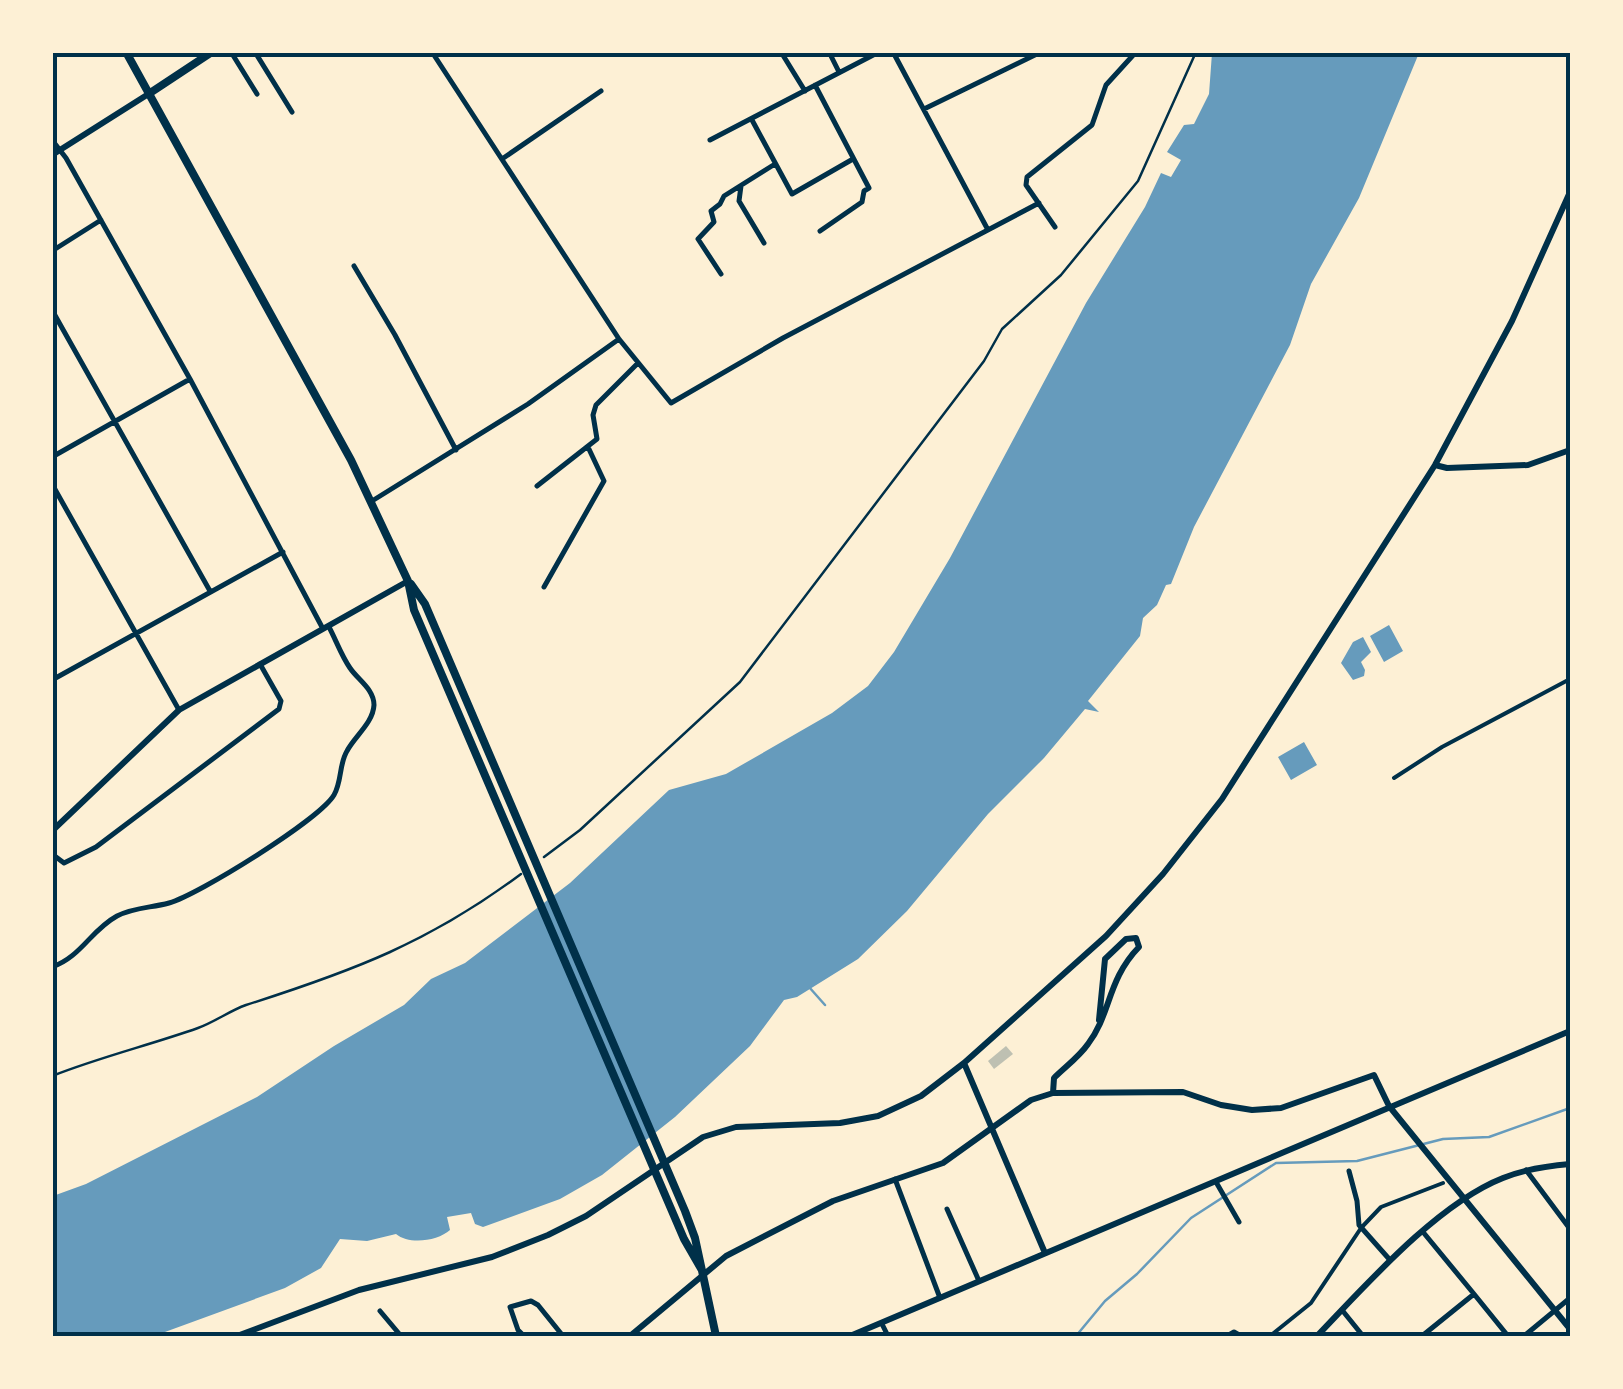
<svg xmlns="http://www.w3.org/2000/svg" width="1623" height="1389" font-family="Barlow,sans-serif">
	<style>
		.water { fill: #669bbc }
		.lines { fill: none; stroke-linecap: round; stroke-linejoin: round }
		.stream { stroke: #669bbc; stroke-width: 2.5 }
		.building { fill: #bec0b2 }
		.path { stroke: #003049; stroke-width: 2.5 }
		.pedestrian { stroke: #003049; stroke-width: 4 }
		.minor { stroke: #003049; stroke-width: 5 }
		.tertiary { stroke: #003049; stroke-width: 6 }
		.secondary { stroke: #003049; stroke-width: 6 }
		.primary { stroke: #003049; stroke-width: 8 }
		.neatline { fill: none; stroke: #003049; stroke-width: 4 }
	</style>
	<rect width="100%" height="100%" fill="#fdf0d5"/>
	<path class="water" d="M1212 53H1419L1359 198 1311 284 1290 345 1194 527 1171 584 1166 585 1157 605 1143 618 1140 636 1088 701 1099 712 1085 709 1044 758 988 814 907 911 858 959 797 997 784 1000 750 1046 675 1117 602 1175 560 1199 483 1227 475 1224 471 1213 447 1217 450 1230C438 1241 409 1245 396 1234L367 1241 340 1239 321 1268 285 1288 154 1336H53V1196L86 1184 257 1097 334 1046 404 1005 431 979 465 963 570 883 669 790 726 774 832 713 868 686 894 652 950 558 1086 303 1145 207 1161 173 1171 177 1181 160 1167 152 1184 125 1194 124 1209 94Z
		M1389 625 1403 651 1384 662 1370 636Z
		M1363 637 1371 652 1361 662 1365 670 1364 676 1353 680 1341 663 1353 642Z
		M1304 742 1317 765 1291 780 1278 757Z"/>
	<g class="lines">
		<path class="stream" d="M809 987 825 1005
			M1076 1336 1105 1301 1137 1274 1191 1218 1276 1163 1357 1161 1443 1139 1489 1137 1570 1108"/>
	</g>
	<path class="building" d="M1006 1046 1013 1054 994 1069 988 1061Z"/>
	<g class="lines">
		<path class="path" d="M544 857 580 830 740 682 984 361 1002 329 1061 275 1138 181 1196 52
			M52 1076C100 1057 150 1045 198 1028 215 1022 229 1011 246 1005 353 971 430 942 521 874"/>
		<path class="pedestrian" d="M1394 778 1442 747 1570 679
			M1270 1336 1311 1303 1361 1228 1381 1207 1443 1183"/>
		<path class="minor" d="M231 52 257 94
			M255 52 292 112
			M432 52 619 339 671 403 783 338 1039 203
			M781 52 805 91
			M829 52 839 72
			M893 52 988 230
			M815 85 869 188 864 191 862 202 820 231
			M924 109 1041 52
			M752 120 792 194 853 159
			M52 140 66 158 190 379 322 627
			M710 140 879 52
			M502 159 601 91
			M741 186 739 201 764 243
			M1055 227 1026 185 1027 177 1092 125 1106 85 1136 52
			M52 251 101 220
			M354 266 395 335 456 450
			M721 274 698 239 714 222 711 211 720 204 724 196 775 164
			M52 310 210 591
			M52 457 190 379
			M52 484 179 710
			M537 486 597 439 593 415 596 405 637 364
			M372 501 528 404 619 339
			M544 587 604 481 588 447
			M52 680 283 552
			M52 854 64 863 96 847 279 709 281 701 260 664
			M52 967C81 957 91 930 117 916 135 907 151 908 169 903 198 895 319 820 334 795 342 781 339 764 347 751 355 736 373 723 374 705 374 689 358 680 350 668 341 655 336 640 329 627
			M1526 1170 1570 1229
			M1349 1171 1357 1201 1359 1225 1390 1260
			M895 1179 940 1298
			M1216 1182 1239 1222
			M947 1209 979 1281
			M1474 1294 1508 1336
			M1342 1310 1363 1336
			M380 1311 401 1336
			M882 1324 888 1336
			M524 1336 518 1330 510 1307 531 1301 538 1305 563 1336
			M1227 1336 1234 1332 1241 1336
			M1422 1336 1474 1294 1423 1232
			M1524 1336 1570 1298"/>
		<path class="tertiary" d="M52 155 150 93
			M1435 465 1447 468 1528 465 1570 450
			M964 1063 1045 1253
			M1053 1093 1054 1078C1065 1067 1079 1057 1088 1044 1111 1014 1107 980 1139 947L1136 938 1126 939 1105 959 1099 1020
			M237 1336 359 1290 492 1257 548 1235 586 1216 703 1137 736 1127 840 1123 878 1116 921 1096 964 1063 1106 936 1163 874 1222 799 1435 465 1512 321 1570 192
			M630 1336 726 1256 833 1201 943 1163 1031 1100 1053 1093 1183 1092 1221 1105 1252 1110 1281 1108 1374 1075 1389 1106 1570 1329
			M850 1336 1570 1031
			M1317 1336C1366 1285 1437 1204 1503 1178 1525 1169 1547 1166 1570 1164"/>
		<path class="secondary" d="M52 831 179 710 408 581"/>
		<path class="primary" d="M126 52 351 460 408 581 414 610 684 1239 703 1272
			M150 93 212 52
			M411 584 425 604 685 1211 695 1238 716 1336"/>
	</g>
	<rect width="1623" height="1389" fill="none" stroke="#fdf0d5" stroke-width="110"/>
	<rect x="55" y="55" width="1513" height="1279" class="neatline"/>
</svg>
